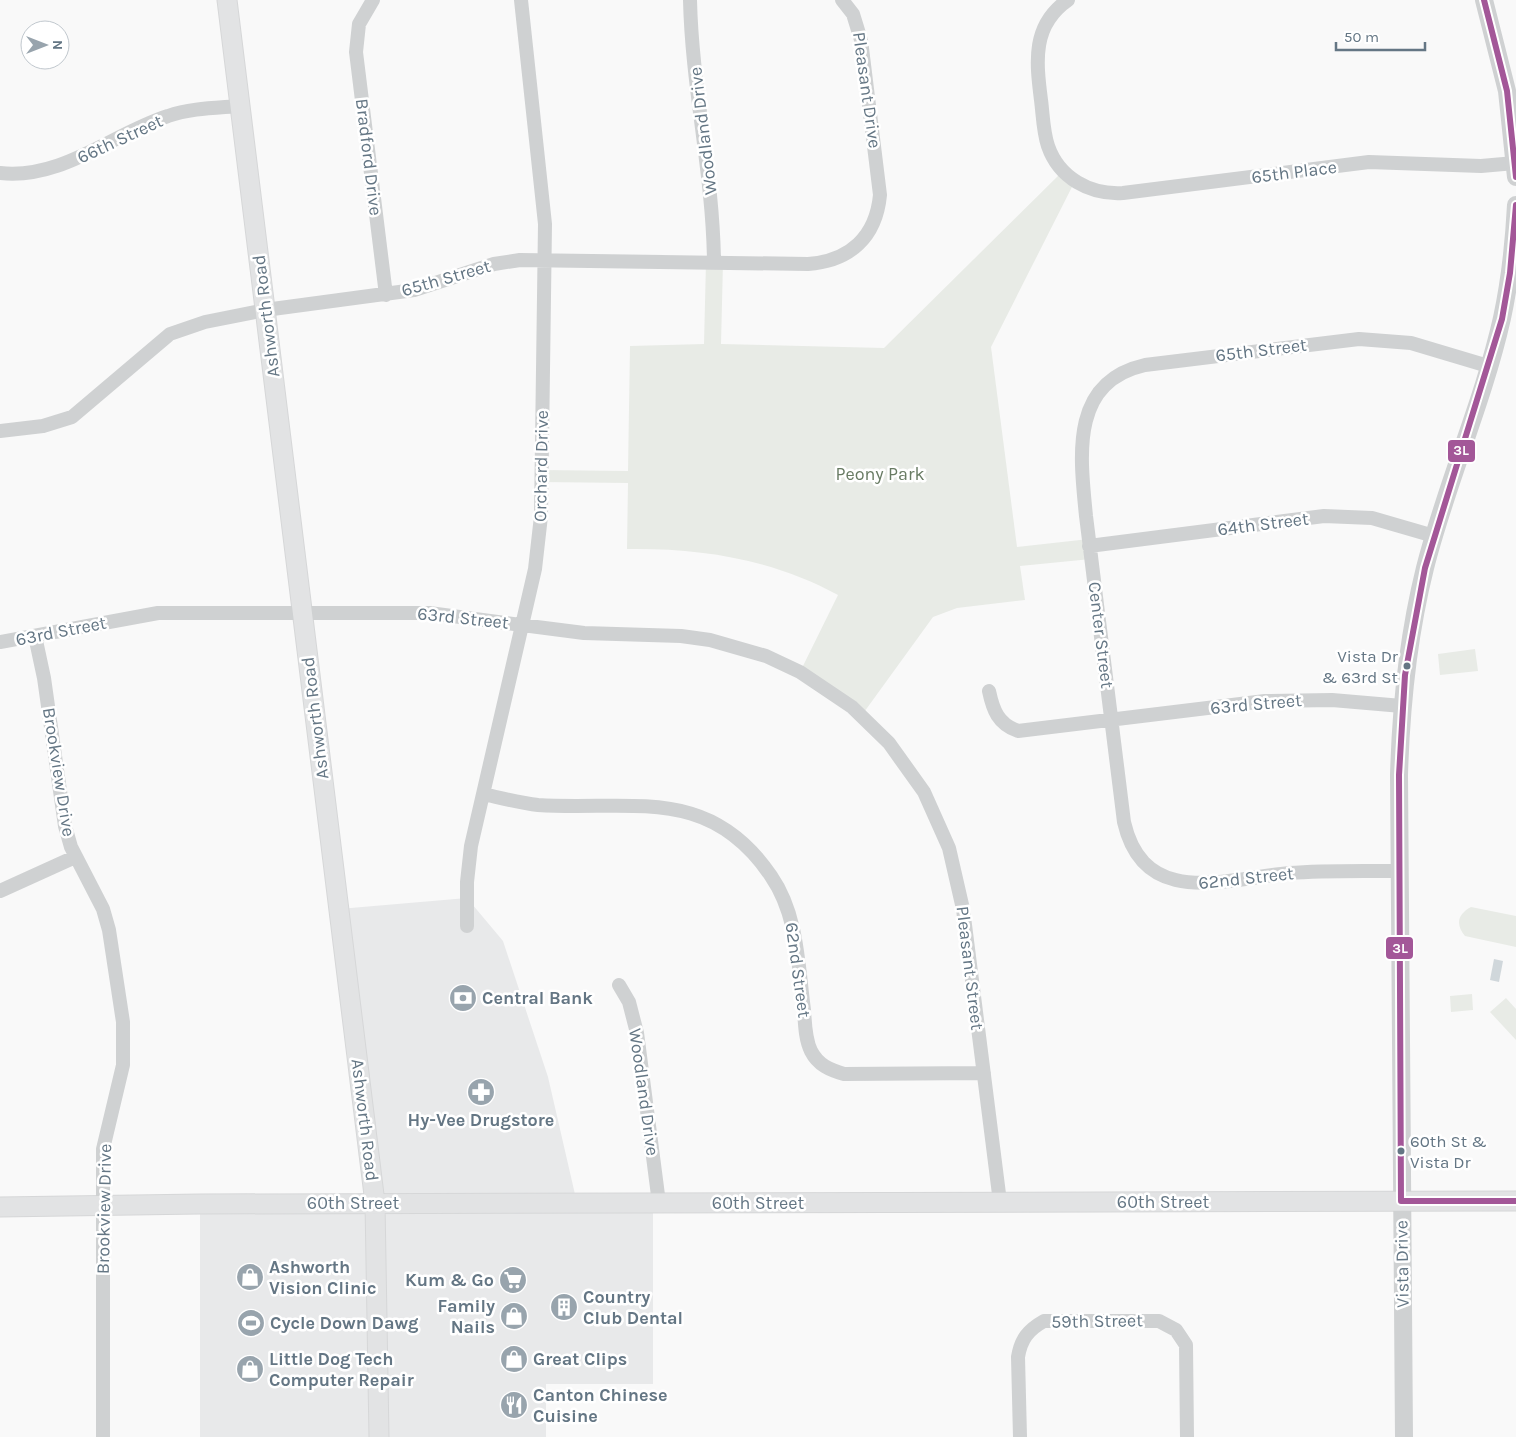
<svg xmlns="http://www.w3.org/2000/svg" width="1516" height="1437" font-family="Karla,sans-serif">
	<style>
		.built { fill: #e8e9ea }
		.green { fill: #e8ebe6 }
		.water { fill: #d0d7db }
		.lines { fill: none; stroke-linecap: round; stroke-linejoin: round }
		.secondary-casing { stroke: #d6d7d8; stroke-width: 21 }
		.minor { stroke: #cfd1d2; stroke-width: 14 }
		.tertiary { stroke: #cfd1d2; stroke-width: 18 }
		.secondary { stroke: #e2e3e4; stroke-width: 19 }
		.bus-1-casing { stroke: #fff; stroke-width: 10 }
		.bus-1 { stroke: #a35798; stroke-width: 6 }
		.bus-dot { fill: #647684; stroke: #fff; stroke-width: 2 }
		.labels { text-anchor: middle; stroke-width: 5; stroke-linejoin: round; paint-order: stroke }
		.bus-label { font-size: 17px; fill: #647684; stroke: #fff; text-anchor: end }
		.street-label { font-size: 18px; fill: #647684; stroke: #fff }
		.park-label { font-size: 18px; fill: #687b63; stroke: #fff }
		.poi-label { font-size: 18px; font-weight: bold; fill: #647684; stroke: #fff; text-anchor: start }
		.line-badge { stroke: #fff; stroke-width: 2 }
		.badge-label { font-size: 14px; text-anchor: middle; font-weight: bold; fill: #fff }
	</style>
	<rect width="100%" height="100%" fill="#f9f9f9"/>
	<path class="built" d="M467 898 503 941 548 1077 577 1203H653V1384H546V1437H200V1204L375 1203 339 909Z"/>
	<path class="green" d="M1063 171 1075 181 991 347 1017 547 1089 539 1091 559 1020 566 1025 600 957 608 933 617 862 715 800 672 838 595C772 559 701 548 627 549L628 483 541 482V470L628 471 630 346 704 344 706 262H723L721 344 884 348Z
		M1475 649 1478 671 1440 675 1438 654Z
		M1471 907 1516 916V947L1465 936C1455 924 1458 914 1471 907Z
		M1472 994 1473 1010 1451 1012 1450 996Z
		M1506 998 1516 1009V1040L1490 1012Z"/>
	<path class="water" d="M1494 959 1503 961 1499 982 1490 980Z"/>
	<g class="lines">
		<g class="secondary-casing">
			<path id="secondary" d="M227 0 375 1203 379 1437
				M0 1207 200 1204 1516 1201"/>
		</g>
		<path class="minor" d="M373 0 359 24 356 52 386 295
			M690 0C692 88 713 174 714 262
			M1068 0C1032 25 1036 61 1041 100 1043 115 1043 131 1048 146 1059 178 1090 195 1123 193L1369 162 1481 166 1515 163
			M0 173C62 180 112 134 168 116 191 108 217 108 240 106
			M0 431 43 426 72 417 170 334 205 322 265 310 414 290 494 264 520 260 808 264C850 261 876 237 880 195L861 40 853 14 842 0
			M1089 546 1324 516 1372 518 1434 536
			M35 636 44 678 65 826 71 847 103 909 109 930 123 1022V1065L103 1149V1437
			M0 642 158 613H429L584 633 681 636 710 640 766 656 800 672 852 707 889 743 924 792 949 848 963 909 1000 1202
			M989 691C993 710 998 724 1018 731L1265 701 1332 700 1402 706
			M483 794C501 798 520 803 538 805 631 811 709 784 771 876 798 915 798 965 804 1010 805 1023 805 1039 811 1051 818 1065 830 1070 844 1074L984 1073
			M1400 871C1363 871 1326 870 1289 873 1226 879 1144 909 1124 822L1086 516C1080 455 1070 382 1145 365L1359 339 1411 343 1488 366
			M0 891 75 857
			M467 926V882L471 846 535 569 541 516 545 224 521 0
			M619 985 629 1002 637 1033 659 1203
			M1020 1437 1018 1357C1021 1339 1028 1330 1044 1321H1159L1176 1330 1186 1345 1187 1437"/>
		<path class="tertiary" d="M1484 0 1507 91 1516 177
			M1404 1437 1399 775C1401 705 1408 636 1425 568 1446 484 1483 403 1502 318 1510 281 1514 243 1516 205"/>
		<use href="#secondary" class="secondary"/>
		<g class="bus-1-casing">
			<path id="bus-1" d="M1484 0 1507 91 1516 177
				M1401 1201 1399 775 1405 675 1425 568 1502 319 1510 273 1516 205
				M1401 1201H1516"/>
		</g>
		<use href="#bus-1" class="bus-1"/>
	</g>
	<defs>
		<g id="bank-disc" transform="scale(1.4375)"><circle r="9.5" fill="#98a4ad" stroke="#fff"/><path d="M-6-4H6V4H-6ZM0-2.3a2.3 2.3 0 1 0 0 4.6a2.3 2.3 0 1 0 0-4.6Z" fill="#fff"/></g>
		<g id="pharmacy-disc" transform="scale(1.4375)"><circle r="9.5" fill="#98a4ad" stroke="#fff"/><path d="M-2-6h4v4h4v4h-4v4h-4v-4h-4v-4h4Z" fill="#fff"/></g>
		<g id="shop-disc" transform="scale(1.4375)"><circle r="9.5" fill="#98a4ad" stroke="#fff"/><path d="M-5-2.5h2.3a2.7 3.5 0 0 1 5.4 0H5L5.5 6h-11ZM-1.5-2.5h3a1.5 2.3 0 0 0-3 0Z" fill="#fff"/></g>
		<g id="supermarket-disc" transform="scale(1.4375)"><circle r="9.5" fill="#98a4ad" stroke="#fff"/><path d="M-6-5.5h2.5l.6 2H6L4.5 2H-2.5L-4.4-4H-6ZM-1.5 3.2a1.3 1.3 0 1 0 .1 0ZM3 3.2a1.3 1.3 0 1 0 .1 0Z" fill="#fff"/></g>
		<g id="building-disc" transform="scale(1.4375)"><circle r="9.5" fill="#98a4ad" stroke="#fff"/><path d="M-4-6H4V6H1V3H-1V6H-4ZM-2.5-4.3h1.7v1.8h-1.7ZM.8-4.3h1.7v1.8H.8ZM-2.5-1h1.7V.8h-1.7ZM.8-1h1.7V.8H.8Z" fill="#fff"/></g>
		<g id="stadium-disc" transform="scale(1.4375)"><circle r="9.5" fill="#98a4ad" stroke="#fff"/><path d="M0-5a6.5 5 0 1 0 0 10a6.5 5 0 1 0 0-10ZM-3.5-1.8h7v3.6h-7Z" fill="#fff"/></g>
		<g id="restaurant-disc" transform="scale(1.4375)"><circle r="9.5" fill="#98a4ad" stroke="#fff"/><path d="M-5-6h1v4h1v-4h1v4h1v-4h1v5L-1.5 .5V6h-2V.5L-5-1ZM5-6V6H3V1.5H1.5Q1.5-4 5-6Z" fill="#fff"/></g>
	</defs>
	<g fill-rule="evenodd">
		<use href="#bank-disc" x="463" y="998"/>
		<use href="#pharmacy-disc" x="481" y="1092"/>
		<use href="#shop-disc" x="250" y="1277"/>
		<use href="#supermarket-disc" x="513" y="1280"/>
		<use href="#building-disc" x="564" y="1307"/>
		<use href="#shop-disc" x="514" y="1316"/>
		<use href="#stadium-disc" x="251" y="1323"/>
		<use href="#shop-disc" x="514" y="1359"/>
		<use href="#shop-disc" x="250" y="1369"/>
		<use href="#restaurant-disc" x="514" y="1405"/>
	</g>
	<g class="bus-dot">
		<circle cx="1407" cy="666" r="4.5"/>
		<circle cx="1401" cy="1151" r="4.5"/>
	</g>
	<g class="labels">
		<g class="bus-label">
			<text x="1398" y="662">Vista Dr<tspan x="1398" dy="21">&amp; 63rd St</tspan></text>
			<text x="1410" y="1147" text-anchor="start">60th St &amp;<tspan x="1410" dy="21">Vista Dr</tspan></text>
		</g>
		<g class="street-label">
			<text transform="translate(867 90) rotate(82)" y="6">Pleasant Drive</text>
			<text transform="translate(703 131) rotate(-97)" y="6">Woodland Drive</text>
			<text transform="translate(120 139) rotate(-25)" y="6">66th Street</text>
			<text transform="translate(369 157) rotate(83)" y="6">Bradford Drive</text>
			<text transform="translate(1294 172) rotate(-7)" y="6">65th Place</text>
			<text transform="translate(446 278) rotate(-16)" y="6">65th Street</text>
			<text transform="translate(266 316) rotate(-97)" y="6">Ashworth Road</text>
			<text transform="translate(1261 350) rotate(-7)" y="6">65th Street</text>
			<text transform="translate(541 466) rotate(-89)" y="6">Orchard Drive</text>
			<text transform="translate(1263 524) rotate(-7)" y="6">64th Street</text>
			<text transform="translate(463 618) rotate(6)" y="6">63rd Street</text>
			<text transform="translate(61 631) rotate(-11)" y="6">63rd Street</text>
			<text transform="translate(1101 635) rotate(83)" y="6">Center Street</text>
			<text transform="translate(1256 704) rotate(-5)" y="6">63rd Street</text>
			<text transform="translate(315 718) rotate(-97)" y="6">Ashworth Road</text>
			<text transform="translate(59 772) rotate(81)" y="6">Brookview Drive</text>
			<text transform="translate(1246 878) rotate(-6)" y="6">62nd Street</text>
			<text transform="translate(970 968) rotate(83)" y="6">Pleasant Street</text>
			<text transform="translate(798 970) rotate(82)" y="6">62nd Street</text>
			<text transform="translate(644 1092) rotate(82)" y="6">Woodland Drive</text>
			<text transform="translate(365 1120) rotate(83)" y="6">Ashworth Road</text>
			<text x="1163" y="1208">60th Street</text>
			<text x="353" y="1209">60th Street</text>
			<text x="758" y="1209">60th Street</text>
			<text transform="translate(104 1209) rotate(-89)" y="6">Brookview Drive</text>
			<text transform="translate(1402 1264) rotate(-91)" y="6">Vista Drive</text>
			<text transform="translate(1097 1321) rotate(-1)" y="6">59th Street</text>
		</g>
		<g class="park-label">
			<text x="880" y="480">Peony Park</text>
		</g>
		<g class="poi-label">
			<text x="482" y="1004">Central Bank</text>
			<text x="481" y="1126" text-anchor="middle">Hy-Vee Drugstore</text>
			<text x="269" y="1273">Ashworth<tspan x="269" dy="21">Vision Clinic</tspan></text>
			<text x="494" y="1286" text-anchor="end">Kum &amp; Go</text>
			<text x="583" y="1303">Country<tspan x="583" dy="21">Club Dental</tspan></text>
			<text x="495" y="1312" text-anchor="end">Family<tspan x="495" dy="21">Nails</tspan></text>
			<text x="270" y="1329">Cycle Down Dawg</text>
			<text x="269" y="1365">Little Dog Tech<tspan x="269" dy="21">Computer Repair</tspan></text>
			<text x="533" y="1365">Great Clips</text>
			<text x="533" y="1401">Canton Chinese<tspan x="533" dy="21">Cuisine</tspan></text>
		</g>
	</g>
	<g class="line-badge">
		<rect x="1447" y="439" width="29" height="24" rx="5" fill="#a35798"/>
		<rect x="1385" y="936" width="29" height="24" rx="5" fill="#a35798"/>
	</g>
	<g class="badge-label">
		<text x="1461" y="455">3L</text>
		<text x="1400" y="953">3L</text>
	</g>
	<g transform="translate(45 45) rotate(90)"><circle r="24" fill="#ffffff" stroke="#c1c8ce"/>
	<path d="M0-4L9 19L0 12L-9 19Z" fill="#98a4ad"/>
	<text y="-8" font-size="14" font-weight="bold" text-anchor="middle" fill="#647684">N</text>
	</g>
	<path d="M1336 42v8h89v-8" fill="none" stroke="#647684" stroke-width="2.5"/>
	<text x="1344" y="42" font-size="15" fill="#647684" stroke="#ffffff" stroke-width="4" paint-order="stroke">50 m</text>
</svg>
